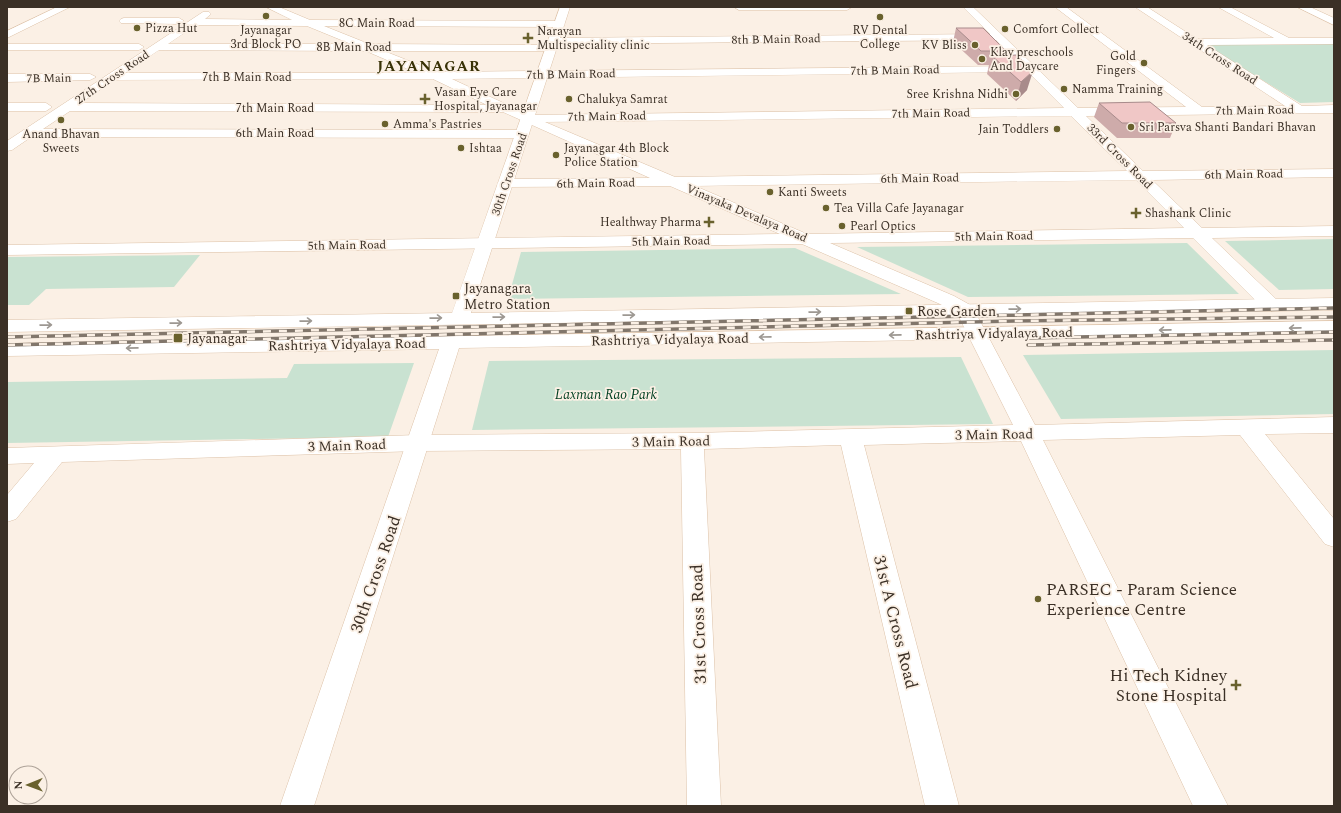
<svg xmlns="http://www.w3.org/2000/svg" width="1341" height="813" font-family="Spectral,serif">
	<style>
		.green { fill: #c9e2d1 }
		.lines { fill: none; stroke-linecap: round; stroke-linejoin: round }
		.minor-casing { stroke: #ddc2a8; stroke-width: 1 }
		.major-casing { stroke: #ddc2a8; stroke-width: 1 }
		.minor { fill: #fff; fill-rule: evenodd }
		.major { fill: #fff; fill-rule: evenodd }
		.rail-casing { stroke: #81766b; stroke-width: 3.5 }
		.rail { stroke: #fbf0e5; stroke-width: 2.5; stroke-dasharray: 8; stroke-linecap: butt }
		.wall { fill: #ceabaa }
		.shaded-wall { fill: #a88b8b }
		.building { fill: #f0c7c6; stroke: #a88b8b }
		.oneway { stroke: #9d9892 }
		.poi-dot { fill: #69612d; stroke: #fbf0e5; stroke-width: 1.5 }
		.labels { text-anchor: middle; stroke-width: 3.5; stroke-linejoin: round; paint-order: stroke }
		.far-street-label { font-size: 12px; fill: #3b3026; stroke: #fbf0e5 }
		.far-poi-label { font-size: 12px; fill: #3b3026; stroke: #fbf0e5; text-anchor: start }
		.poi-label { font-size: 14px; fill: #3b3026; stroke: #fbf0e5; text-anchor: start }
		.street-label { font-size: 14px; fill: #3b3026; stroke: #fbf0e5 }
		.park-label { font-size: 14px; font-style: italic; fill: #003f21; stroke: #fbf0e5 }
		.far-district-label { font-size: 15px; font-weight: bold; letter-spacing: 1px; fill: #383106; stroke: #fbf0e5 }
		.near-street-label { font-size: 17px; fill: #3b3026; stroke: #fbf0e5 }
		.near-poi-label { font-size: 17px; fill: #3b3026; stroke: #fbf0e5; text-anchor: start }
	</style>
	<rect width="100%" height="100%" fill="#fbf0e5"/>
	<path class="green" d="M1334 43V102L1300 103 1203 44Z
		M1334 239V289L1279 290 1225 241Z
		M1187 243 1239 294 968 297 857 247Z
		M795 248 901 294 508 299 521 252Z
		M200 255 174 287 46 289 29 305H7V257Z
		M1334 350V414L1061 419 1023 355Z
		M961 357 993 424 472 430 489 361Z
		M414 363 388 437 7 443V382L287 378 294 364Z"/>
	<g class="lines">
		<g class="minor-casing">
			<path id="minor" d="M57 7H70L7 38V31Z
				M266 7H279L310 20 560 21 565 24 560 27 324 26 369 44 552 45 557 48 552 51H384L437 72 1021 66 996 40 554 44 549 41 554 38 990 34 963 7H973L1078 108 1186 107 1055 7H1066L1202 107 1285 106 1135 7H1147L1197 39 1274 38 1218 7H1230L1289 38H1334V44L1207 45 1302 106 1334 105V113L1086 116 1143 171 1334 169V177L1152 180 1202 228 1334 226V236L1212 238 1278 301 1280 305 1278 309 1271 311 1264 309 1193 238 830 243 954 296 972 306 1035 425 1334 417V433L1265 434 1334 519V547L1325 544 1240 435 1043 440 1228 806H1193L1021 441 864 445 959 806H925L841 445 704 449 721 806H687L681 449 418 451 62 462 16 519 7 522V495L34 463 7 464V448L418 435 692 433 1013 425 957 313 940 304 802 244 7 255V245L780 234 670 186 500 187 497 184 500 181 505 179 650 178 503 112 70 111 43 129 522 130 527 131 529 134 527 137 522 138 31 137 12 150 7 151V141L203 12H209L211 14 205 19 292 20ZM196 25 307 26 351 44H168ZM159 50 366 51 417 73H125ZM1028 72 1064 108 529 115 452 79ZM433 79 487 105 81 103 114 80ZM1071 116 1127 171 675 177 545 122ZM1136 180 1184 228 807 234 695 186Z
				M1297 7H1310L1334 18V25Z
				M124 18H179L184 21 179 24 121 23 119 21 121 19Z
				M7 44H139L144 47 139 50H7Z
				M7 74H90L96 77 90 80 7 82Z
				M7 103H46L52 107 46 111H7Z"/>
		</g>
		<g class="major-casing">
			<path id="major" d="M560 7H570L471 313 1334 298V310L7 332V320L452 313Z
				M734 7H852L847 10H739Z
				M1334 321V333L459 348 314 806H280L439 349 7 356V344Z"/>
		</g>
		<use href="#minor" class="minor"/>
		<use href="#major" class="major"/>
		<g class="rail-casing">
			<path id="rail" d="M7 337 1334 308
				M1025 338 1334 332
				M7 345 1014 321 1334 317
				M1028 345 1334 340"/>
		</g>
		<use href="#rail" class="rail"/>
	</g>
	<path class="wall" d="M956 28 1006 51 1005 56 1027 90 1016 101 987 74 989 65H978L953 42Z
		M1099 103 1176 123 1170 138H1117L1094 117Z"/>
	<path class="shaded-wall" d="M1033 71 1027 90 1016 101 1021 82Z"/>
	<path class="building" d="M956 28H983L1006 51H981Z
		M1017 55 1033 71 1021 82 992 56Z
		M1150 102 1176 123H1122L1099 103Z"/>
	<defs><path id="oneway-shaft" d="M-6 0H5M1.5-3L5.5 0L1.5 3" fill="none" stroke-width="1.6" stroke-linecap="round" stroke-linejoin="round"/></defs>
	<g class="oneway">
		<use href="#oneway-shaft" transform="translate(1015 309) rotate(-1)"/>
		<use href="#oneway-shaft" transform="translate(815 312) rotate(-1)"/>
		<use href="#oneway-shaft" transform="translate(629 315) rotate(-1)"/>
		<use href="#oneway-shaft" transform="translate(499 317) rotate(-1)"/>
		<use href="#oneway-shaft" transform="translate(436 318) rotate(-1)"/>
		<use href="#oneway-shaft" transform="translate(306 321) rotate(-1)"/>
		<use href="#oneway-shaft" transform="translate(176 323) rotate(-1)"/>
		<use href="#oneway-shaft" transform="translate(46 325) rotate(-1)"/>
		<use href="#oneway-shaft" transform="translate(1295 328) rotate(179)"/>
		<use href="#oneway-shaft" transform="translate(1165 330) rotate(179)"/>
		<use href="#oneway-shaft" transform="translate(895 335) rotate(179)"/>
		<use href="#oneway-shaft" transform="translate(765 337) rotate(179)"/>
		<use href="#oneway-shaft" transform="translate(132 348) rotate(179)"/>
	</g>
	<g class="poi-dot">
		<circle cx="266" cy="16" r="4"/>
		<circle cx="880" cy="17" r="4"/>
		<circle cx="137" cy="28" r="4"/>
		<circle cx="1005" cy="29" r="4"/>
		<path d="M526 32h4v4h4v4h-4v4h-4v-4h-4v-4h4z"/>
		<circle cx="975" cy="45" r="4"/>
		<circle cx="982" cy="59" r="4"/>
		<circle cx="1144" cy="63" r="4"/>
		<circle cx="1064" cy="89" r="4"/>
		<circle cx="1016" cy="94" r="4"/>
		<path d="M423 93h4v4h4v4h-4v4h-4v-4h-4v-4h4z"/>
		<circle cx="569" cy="99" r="4"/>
		<circle cx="61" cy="120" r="4"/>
		<circle cx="385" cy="124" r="4"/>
		<circle cx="1131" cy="127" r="4"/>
		<circle cx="1057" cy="129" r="4"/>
		<circle cx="461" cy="148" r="4"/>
		<circle cx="556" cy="155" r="4"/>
		<circle cx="770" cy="192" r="4"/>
		<circle cx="826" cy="208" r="4"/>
		<path d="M1134 207h4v4h4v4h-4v4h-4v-4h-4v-4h4z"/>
		<path d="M707 216h4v4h4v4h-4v4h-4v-4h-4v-4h4z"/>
		<circle cx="842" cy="226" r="4"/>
		<rect x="452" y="292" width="8" height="8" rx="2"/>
		<rect x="905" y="307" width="8" height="8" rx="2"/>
		<rect x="173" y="333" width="10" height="10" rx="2"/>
		<circle cx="1038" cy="599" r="4"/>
		<path d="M1234 679h4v4h4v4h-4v4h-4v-4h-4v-4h4z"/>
	</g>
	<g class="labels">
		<g class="far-street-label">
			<text x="377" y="27">8C Main Road</text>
			<text transform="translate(776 39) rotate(-1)" y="4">8th B Main Road</text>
			<text x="354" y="51">8B Main Road</text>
			<text transform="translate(1220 58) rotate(33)" y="4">34th Cross Road</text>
			<text transform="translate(895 70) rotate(-1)" y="4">7th B Main Road</text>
			<text transform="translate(571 74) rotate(-1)" y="4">7th B Main Road</text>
			<text transform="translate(112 77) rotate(-34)" y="4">27th Cross Road</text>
			<text x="247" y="81">7th B Main Road</text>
			<text transform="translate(49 78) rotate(-1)" y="4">7B Main</text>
			<text x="275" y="112">7th Main Road</text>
			<text transform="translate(1255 110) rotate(-1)" y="4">7th Main Road</text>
			<text transform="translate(931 113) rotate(-1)" y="4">7th Main Road</text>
			<text transform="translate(607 116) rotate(-1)" y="4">7th Main Road</text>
			<text x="275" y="137">6th Main Road</text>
			<text transform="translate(1120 156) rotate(45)" y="4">33rd Cross Road</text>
			<text transform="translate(509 174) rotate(-71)" y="4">30th Cross Road</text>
			<text transform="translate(1244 174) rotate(-1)" y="4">6th Main Road</text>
			<text transform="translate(920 178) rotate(-1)" y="4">6th Main Road</text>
			<text transform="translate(596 183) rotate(-1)" y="4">6th Main Road</text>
			<text transform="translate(747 213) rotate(23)" y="4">Vinayaka Devalaya Road</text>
			<text transform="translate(994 236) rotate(-1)" y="4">5th Main Road</text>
			<text transform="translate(671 241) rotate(-1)" y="4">5th Main Road</text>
			<text transform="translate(347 245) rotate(-1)" y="4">5th Main Road</text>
		</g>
		<g class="far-poi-label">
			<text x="145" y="32">Pizza Hut</text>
			<text x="1013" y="33">Comfort Collect</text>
			<text x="266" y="34" text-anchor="middle">Jayanagar<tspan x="266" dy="14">3rd Block PO</tspan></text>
			<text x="880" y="34" text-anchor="middle">RV Dental<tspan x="880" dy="14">College</tspan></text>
			<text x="537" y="35">Narayan<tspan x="537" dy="14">Multispeciality clinic</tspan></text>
			<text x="967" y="49" text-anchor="end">KV Bliss</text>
			<text x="990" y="56">Klay preschools<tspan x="990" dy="14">And Daycare</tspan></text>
			<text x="1136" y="60" text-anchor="end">Gold<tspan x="1136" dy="14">Fingers</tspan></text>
			<text x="1072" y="93">Namma Training</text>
			<text x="434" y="96">Vasan Eye Care<tspan x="434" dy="14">Hospital, Jayanagar</tspan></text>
			<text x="1008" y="98" text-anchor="end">Sree Krishna Nidhi</text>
			<text x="577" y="103">Chalukya Samrat</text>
			<text x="393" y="128">Amma's Pastries</text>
			<text x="1139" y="131">Sri Parsva Shanti Bandari Bhavan</text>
			<text x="1049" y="133" text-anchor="end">Jain Toddlers</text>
			<text x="61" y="138" text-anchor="middle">Anand Bhavan<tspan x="61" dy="14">Sweets</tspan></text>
			<text x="469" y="152">Ishtaa</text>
			<text x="564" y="152">Jayanagar 4th Block<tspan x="564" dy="14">Police Station</tspan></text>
			<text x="778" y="196">Kanti Sweets</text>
			<text x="834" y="212">Tea Villa Cafe Jayanagar</text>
			<text x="1145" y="217">Shashank Clinic</text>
			<text x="701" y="226" text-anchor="end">Healthway Pharma</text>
			<text x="850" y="230">Pearl Optics</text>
		</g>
		<g class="poi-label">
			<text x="464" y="293">Jayanagara<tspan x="464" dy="16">Metro Station</tspan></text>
			<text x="917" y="316">Rose Garden</text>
			<text x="187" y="343">Jayanagar</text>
		</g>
		<g class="street-label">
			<text transform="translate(994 333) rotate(-1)" y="5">Rashtriya Vidyalaya Road</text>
			<text transform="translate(670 339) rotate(-1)" y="5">Rashtriya Vidyalaya Road</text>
			<text transform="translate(347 344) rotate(-1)" y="5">Rashtriya Vidyalaya Road</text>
			<text transform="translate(994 434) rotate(-1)" y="5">3 Main Road</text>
			<text transform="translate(671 441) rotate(-1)" y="5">3 Main Road</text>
			<text transform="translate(347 445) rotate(-2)" y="5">3 Main Road</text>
		</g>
		<g class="park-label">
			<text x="606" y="399">Laxman Rao Park</text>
		</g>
		<g class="far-district-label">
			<text x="429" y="71">JAYANAGAR</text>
		</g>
		<g class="near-street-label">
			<text transform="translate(375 574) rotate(-71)" y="6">30th Cross Road</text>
			<text transform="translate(896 622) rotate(76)" y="6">31st A Cross Road</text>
			<text transform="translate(698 624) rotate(-92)" y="6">31st Cross Road</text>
		</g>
		<g class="near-poi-label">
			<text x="1046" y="595">PARSEC - Param Science<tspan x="1046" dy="20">Experience Centre</tspan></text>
			<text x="1227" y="681" text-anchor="end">Hi Tech Kidney<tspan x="1227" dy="20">Stone Hospital</tspan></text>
		</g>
	</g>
	<rect width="1341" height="813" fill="none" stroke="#3b3026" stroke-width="16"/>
	<g transform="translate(28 785) rotate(269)"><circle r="19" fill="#fbf0e5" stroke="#aea399"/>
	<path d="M0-3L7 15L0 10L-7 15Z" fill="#69612d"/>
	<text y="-6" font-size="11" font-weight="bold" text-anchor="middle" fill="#3b3026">N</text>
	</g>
</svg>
